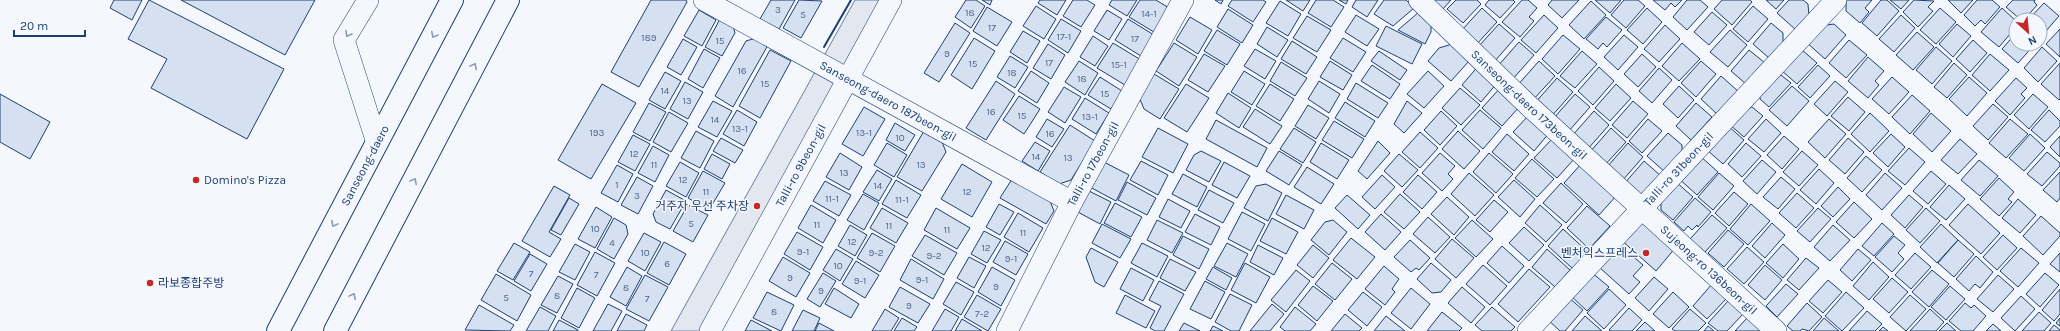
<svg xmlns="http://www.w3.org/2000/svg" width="2060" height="331" font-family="Karla,'Noto Sans KR',sans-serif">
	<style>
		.parking { fill: #e3e8f0; stroke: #687fa3 }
		.building { fill: #d5e0f0; stroke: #1d3f73 }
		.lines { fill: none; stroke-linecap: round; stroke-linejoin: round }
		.minor-casing { stroke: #1d3f73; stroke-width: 22 }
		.primary-casing { stroke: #1d3f73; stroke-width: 24 }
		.minor { stroke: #f4f7fb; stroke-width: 21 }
		.primary { stroke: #f4f7fb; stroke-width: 22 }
		.wall { stroke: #1d3f73; stroke-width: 2 }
		.oneway { stroke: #889bb7 }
		.poi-dot { fill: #c62828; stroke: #f4f7fb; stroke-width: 1.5 }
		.labels { text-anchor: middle; stroke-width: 3; stroke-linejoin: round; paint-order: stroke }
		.number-label { font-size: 10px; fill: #4b6792 }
		.street-label { font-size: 12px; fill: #1d3f73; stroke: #f4f7fb }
		.poi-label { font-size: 12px; fill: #1d3f73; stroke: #f4f7fb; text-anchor: start }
	</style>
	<rect width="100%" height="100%" fill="#f4f7fb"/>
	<path class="parking" d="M855 0H888L706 331H671Z"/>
	<path class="building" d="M114 0H142L132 20 110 8Z
		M149 0 284 69 247 139 151 88 167 59 128 39Z
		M181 0H315L285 55Z
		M651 0H686L687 2 639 87 611 72Z
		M771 0H795L779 29 760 19Z
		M799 0 822 1 801 38 783 28Z
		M966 0H976L985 6 971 28 955 17Z
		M982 0H992L990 5Z
		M1040 0H1066L1057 15 1038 3Z
		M1073 0H1087L1095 5 1081 27 1063 16Z
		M1112 0H1137L1127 16 1109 5Z
		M1140 0H1156L1169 8 1154 32 1129 17Z
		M1215 0H1223L1221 4Z
		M1232 0H1263L1266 2 1253 22 1228 6Z
		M1286 0H1310L1303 11Z
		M1316 0H1333L1344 7 1331 27 1308 13Z
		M1339 0H1348L1346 4Z
		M1356 0H1378L1367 17 1352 7Z
		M1384 0H1406L1414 8 1393 26 1374 14Z
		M1432 0H1451L1442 10Z
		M1456 0H1477L1481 4 1463 23 1447 9Z
		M1489 0H1513L1515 2 1500 18 1485 5Z
		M1522 0H1528L1537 8 1529 17 1534 21 1520 37 1502 22Z
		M1552 0H1579L1562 18 1548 5Z
		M1595 0H1621L1610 13Z
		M1624 0H1638L1645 6 1626 28 1611 15Z
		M1653 0H1682L1675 7 1671 3 1665 10Z
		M1687 0H1700L1708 7 1687 30 1673 17Z
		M1722 0H1750L1752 2 1732 25 1714 9Z
		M1766 0H1784L1776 9Z
		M1789 0H1803L1808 4 1809 16 1796 30 1777 13Z
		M1846 0H1872L1865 8 1869 12 1860 23 1846 11Z
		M1881 0H1887L1899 11 1877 36 1862 23Z
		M1890 0H1909L1901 9Z
		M1914 0 1934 1 1928 7 1933 11 1918 27 1903 12Z
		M1948 0H1973L1961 13Z
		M1977 0H1992L2000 7 1985 24 1981 20 1975 26 1964 15Z
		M2013 0H2035L2034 2 2037 5 2024 20H2021L2006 7Z
		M1280 1 1301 14 1288 36 1266 23Z
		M1591 1 1606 15 1584 39 1569 25Z
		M2044 3 2059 16 2040 38V20H2028Z
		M1036 6 1056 19 1044 39 1023 26Z
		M1753 6 1768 19 1748 42 1733 29Z
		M987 7 1012 22 997 46 973 31Z
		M1482 8 1497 22 1476 45 1461 31Z
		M1647 8 1662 22 1643 44 1627 30Z
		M1940 8 1956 22 1936 44 1920 30Z
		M2002 8 2016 21V27L1999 47 1981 32Z
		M1228 9 1253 25 1242 43 1217 27Z
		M699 10 716 20 702 46 684 36Z
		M1107 10 1122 19 1109 40 1094 31Z
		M1419 12 1431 19V32L1425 44 1398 30Z
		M1712 12 1727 25 1709 45 1694 32Z
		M1356 15 1379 29 1367 46 1345 32Z
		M1544 15 1558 28 1536 53 1521 40Z
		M1901 15 1915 28 1894 52 1879 39Z
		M1307 16 1331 30 1317 52 1293 38Z
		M1190 17 1212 30 1198 54 1176 40Z
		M1606 17 1622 30 1607 47 1603 43 1598 49 1586 39Z
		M720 19 733 26 735 33 722 56 705 47Z
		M1061 19 1081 31 1068 53 1048 40Z
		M1128 19 1154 35 1141 56 1115 40Z
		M955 23 970 33 939 82 924 73Z
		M1771 23 1783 33V43L1769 58 1753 44Z
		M1499 24 1515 38 1494 62 1478 47Z
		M1834 24 1846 35 1825 59 1805 41 1819 26Z
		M1957 24 1971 36 1953 57 1939 44Z
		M1665 25 1680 39 1659 62 1644 49Z
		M1386 26 1422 44 1412 64 1376 46Z
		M1267 27 1288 40 1277 57 1257 44Z
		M2060 29V57L2046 44Z
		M1217 30 1240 44 1227 65 1204 51Z
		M1730 30 1747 45 1728 67 1710 52Z
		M1023 31 1040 41 1027 63 1010 52Z
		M1917 32 1934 47 1913 70 1896 55Z
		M2016 33V44H2035L2018 63 2002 49Z
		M1563 35 1580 49 1558 74 1542 59Z
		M1624 35 1638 47 1618 70 1604 57Z
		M1093 36 1108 46 1095 66 1080 57Z
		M756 38 768 45 733 107 715 96 746 41Z
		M974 38 995 51 972 89 951 75Z
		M1343 38 1366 52 1353 72 1330 58Z
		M683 39 697 47 681 75 667 67Z
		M1849 40 1867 55 1846 78 1829 63Z
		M1973 40 1987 53 1970 72 1956 59Z
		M1292 41 1317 57 1306 74 1281 59Z
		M1519 42 1534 55 1512 80 1497 67Z
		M1113 43 1141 60 1125 85 1097 68Z
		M1174 43 1197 57 1179 86 1156 71Z
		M1682 43 1700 59 1679 81 1662 66Z
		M1048 44 1065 55 1051 79 1033 68Z
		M1452 44 1470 60 1451 81 1428 61 1439 48Z
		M1936 47 1952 61 1932 84 1916 70Z
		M2042 47 2057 61 2038 82 2024 68Z
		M704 49 720 58 703 88 688 79Z
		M1255 49 1276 61 1265 79 1244 66Z
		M1801 49 1817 63 1797 84 1782 71Z
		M770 50 791 61 760 118 739 106Z
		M1749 50 1765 63 1746 84 1731 71Z
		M1379 51 1407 70 1400 80 1371 61Z
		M1582 51 1597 64 1575 88 1560 76Z
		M1204 54 1225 66 1208 92 1188 80Z
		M1642 54 1656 67 1638 87 1624 74Z
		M1990 54 2009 70 1990 91 1972 75Z
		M1010 56 1028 67 1015 88 997 77Z
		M1868 57 1884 71 1875 81 1879 85 1868 98 1848 81Z
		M1079 61 1098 73 1085 95 1065 82Z
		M1330 61 1352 75 1343 90 1320 77Z
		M1539 61 1555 76 1532 101 1516 87Z
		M1701 61 1716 74 1696 97 1681 83Z
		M1281 62 1307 78 1295 96 1270 81Z
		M1954 63 1967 75 1947 98 1934 87Z
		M2060 63V99L2059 100 2041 84Z
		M1372 65 1400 84 1390 99 1361 81Z
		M1479 65 1498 82 1481 102 1462 85Z
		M1818 65 1830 76 1810 98 1798 87Z
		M1599 67 1614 81 1593 105 1578 91Z
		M1659 68 1672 80 1652 103 1639 91Z
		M1031 71 1049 83 1037 103 1018 91Z
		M1244 71 1265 84 1252 105 1231 92Z
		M1428 71 1444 86 1424 108 1407 94Z
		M1776 71 1791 83 1769 107 1760 99V89Z
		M665 72 681 81 665 109 649 100Z
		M1154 74 1179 89 1160 119 1144 109 1139 97Z
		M1721 76 1739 92 1718 115 1701 99Z
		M1100 77 1122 91 1111 109 1088 95Z
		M1892 77 1909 92 1889 114 1872 99Z
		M1969 77 1987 93 1967 116 1949 99Z
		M1557 78 1573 92 1550 118 1534 104Z
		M2016 78 2027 88 2021 94 2025 98 2010 115 1995 101Z
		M996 81 1015 94 986 140 966 128Z
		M1319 81 1340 94 1329 113 1308 99Z
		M1835 81 1848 92 1827 116 1814 104Z
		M685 82 703 92 688 119 670 109Z
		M1356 83 1388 103 1378 118 1347 99Z
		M602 84 636 103 591 179 558 160Z
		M1186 84 1209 98 1187 132 1164 118Z
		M1270 84 1294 99 1280 121 1256 106Z
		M1616 84 1631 98 1610 121 1595 108Z
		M1679 86 1694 100 1678 118 1663 104Z
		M1792 86 1809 101 1787 126 1769 110Z
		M1064 87 1081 97 1065 123 1048 112Z
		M1501 87 1521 105 1502 126 1482 108Z
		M1460 88 1480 105 1461 125 1442 108Z
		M1228 93 1251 108 1239 128 1216 113Z
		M0 94 50 122 30 159 0 142Z
		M1575 94 1590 107 1568 132 1553 119Z
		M2033 94 2048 107 2029 129 2014 115Z
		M1912 95 1930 111 1910 134 1892 117Z
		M1019 96 1040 109 1024 134 1003 120Z
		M1848 97 1865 112 1849 131 1831 116Z
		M1085 98 1109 113 1096 134 1072 119Z
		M713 101 732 111 717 137 698 127Z
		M1407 101 1422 113 1404 133 1394 124Z
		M1633 101 1648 114 1627 138 1612 125Z
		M1345 102 1375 121 1365 137 1335 118Z
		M649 103 666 112 650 141 633 132Z
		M1696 103 1712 117 1691 140 1676 126Z
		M1993 104 2008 117 1988 140 1973 126Z
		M1308 105 1329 118 1316 139 1295 126Z
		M864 107 885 119 863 156 842 144Z
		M1752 107 1763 116 1744 137 1729 124 1743 108Z
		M1255 109 1282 126 1270 144 1243 127Z
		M737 110 757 122 744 146 723 134Z
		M1480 110 1501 128 1483 149 1462 130Z
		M2049 110 2060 121V126L2045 142 2031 130Z
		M1441 111 1457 126 1440 145 1424 130Z
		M1594 111 1609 125 1587 150 1571 137Z
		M669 112 688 123 671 152 653 142Z
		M1870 113 1889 131 1870 152 1851 134Z
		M1931 113 1951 131 1932 152 1913 134Z
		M1530 114 1550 132 1534 151 1513 132Z
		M1047 119 1064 129 1052 147 1036 137Z
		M1648 119 1662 131 1642 153 1629 141Z
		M1766 119 1781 133 1764 152 1748 139Z
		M1829 119 1846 134 1825 158 1808 142Z
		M2010 119 2028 134 2006 158 1989 143Z
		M1216 120 1267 148 1257 167 1206 139Z
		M1334 121 1364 139 1352 158 1322 140Z
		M895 123 915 135 905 151 886 140Z
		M1070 125 1095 141 1071 180 1059 184 1040 172Z
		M1727 125 1744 140 1723 164 1706 149Z
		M1158 128 1188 144 1173 173 1142 157Z
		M1294 128 1316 142 1303 163 1280 149Z
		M1611 128 1626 142 1604 166 1589 153Z
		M696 131 714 141 700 168 681 158Z
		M924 131 942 142 946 152 922 191 897 177Z
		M1458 131 1480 151 1464 169 1442 149Z
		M1420 132 1438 148 1420 168 1402 152Z
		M1668 133 1682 145V155L1666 173 1647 156Z
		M1507 134 1529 154 1514 171 1492 152Z
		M1891 134 1905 147 1888 167 1873 153Z
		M2030 134 2045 148 2024 171 2009 158Z
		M633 135 650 144 635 171 618 162Z
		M1784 136 1799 149 1782 169 1767 155Z
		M2060 136V157L2050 147Z
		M721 138 743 150 735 163 713 151Z
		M1553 138 1575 158 1557 178 1534 158Z
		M1848 138 1864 152 1845 174 1829 160Z
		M1960 139 1977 154 1958 174 1941 160Z
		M1378 141 1390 153 1367 179 1358 171Z
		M1035 142 1050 151 1038 171 1022 161Z
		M887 143 907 155 894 177 874 165Z
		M1321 143 1349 160 1337 179 1310 162Z
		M1628 143 1643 157 1622 181 1607 167Z
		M1746 143 1761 156 1742 177 1728 164Z
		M653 146 669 155 655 182 638 173Z
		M1909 148 1925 162 1905 185 1888 171Z
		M1201 151 1221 161 1209 182 1186 170 1194 155Z
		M1279 151 1302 165 1289 185 1266 171Z
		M1802 151 1818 165 1799 186 1783 172Z
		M2047 152 2060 163V166L2042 186 2027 174Z
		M840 153 862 167 849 190 826 177Z
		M1440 153 1455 166 1448 174 1453 179 1442 191 1422 173Z
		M1489 153 1513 174 1496 193 1473 172Z
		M712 154 730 164 722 179 704 169Z
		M1399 154 1418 170 1402 187 1384 171Z
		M1699 155 1718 172 1697 195 1678 178Z
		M1866 156 1882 170 1862 192 1847 178Z
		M1532 159 1554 179 1537 197 1515 178Z
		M1762 160 1776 172 1757 194 1743 181Z
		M1979 160 1998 176 1980 196 1961 180Z
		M1102 161 1129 175 1116 201 1088 186Z
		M1141 161 1168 175 1158 195 1130 180Z
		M1644 161 1661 176 1641 198 1624 184Z
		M680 162 699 173 686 197 666 186Z
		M1224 162 1250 176 1237 198 1212 185Z
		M1582 163 1617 195 1599 215 1564 183Z
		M962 164 992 182 972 217 941 199Z
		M617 165 633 174 618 202 601 193Z
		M1307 167 1334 184 1321 204 1294 187Z
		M1819 169 1834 183 1816 204 1800 190Z
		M877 170 892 179 879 201 863 192Z
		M703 171 725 183 709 210 688 198Z
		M1931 171 1946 184 1928 204 1913 191Z
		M2060 172V198L2057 202 2043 190Z
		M1469 173 1494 195 1475 216 1451 194Z
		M1719 173 1734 186 1713 210 1698 197Z
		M1885 173 1902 188 1882 210 1866 195Z
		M1183 174 1207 187 1197 207 1172 194Z
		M1382 175 1395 187 1375 209 1362 197Z
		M1418 175 1437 192 1422 209 1403 192Z
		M637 177 653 186 638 214 621 205Z
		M1781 177 1795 189 1778 209 1763 197Z
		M1999 178 2014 192 2008 199 2012 202 1999 216 1980 199Z
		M1012 179 1050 201 1054 211 1046 224 1000 198Z
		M896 180 921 195 907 218 882 204Z
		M1514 180 1535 199 1520 217 1498 197Z
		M825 181 851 195 839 216 813 201Z
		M1675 181 1693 197 1673 220 1661 210V197Z
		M1127 182 1156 198 1147 215 1118 200Z
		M1561 183 1583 204 1566 223 1543 203Z
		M1266 184 1282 193 1268 221 1244 208 1256 186Z
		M1949 185 1965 199 1946 220 1930 207Z
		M554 186 570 195 549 232 561 239 550 257 522 241Z
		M1838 187 1850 199 1833 217 1821 206Z
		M666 190 686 201 670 229 656 222 653 214Z
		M1087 190 1111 202 1100 224 1076 211Z
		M1209 190 1234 203 1223 223 1198 210Z
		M1734 192 1748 204 1729 226 1715 213Z
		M1797 193 1814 208 1796 228 1779 213Z
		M863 194 879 203 864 230 847 220Z
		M1400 194 1420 212 1404 229 1384 212Z
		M1286 195 1314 210 1304 229 1276 214Z
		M1347 195 1370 215 1358 229 1335 208Z
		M1909 195 1923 207 1905 228 1891 215Z
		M1447 197 1469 217 1454 235 1431 214Z
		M569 198 579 204 561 235 551 230Z
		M1695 198 1711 212 1698 227 1697 225 1692 230 1688 226 1684 231 1674 222Z
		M1168 199 1190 211 1181 228 1159 217Z
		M2018 199 2036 215 2020 233 2002 218Z
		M1494 200 1508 212 1490 232 1476 220Z
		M1854 202 1872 219 1854 238 1836 222Z
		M1115 203 1142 217 1131 237 1104 223Z
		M999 204 1014 212 1000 235 986 227Z
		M1751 204 1770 221 1748 245 1730 229Z
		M1968 204 2000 233 1981 254 1949 225Z
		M688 205 708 215 693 242 673 231Z
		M811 205 836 220 823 243 798 228Z
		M1540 205 1562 225 1546 242 1525 223Z
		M1587 206 1610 226 1589 249 1567 228Z
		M596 207 612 217 595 248 578 239Z
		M882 208 908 223 896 243 870 228Z
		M936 208 970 228 957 249 924 230Z
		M1818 208 1831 219 1810 242 1797 231Z
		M1926 208 1940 221 1920 243 1906 230Z
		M1242 212 1265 224 1251 251 1228 239Z
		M1018 213 1043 228 1029 252 1004 237Z
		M1195 214 1220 227 1211 245 1185 232Z
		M1381 214 1401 232 1385 250 1365 232Z
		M1712 215 1727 228 1705 252 1690 239Z
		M2041 216 2060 233V236L2043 255 2023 236Z
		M1428 217 1450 237 1435 253 1413 234Z
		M614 218 626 225 628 234 614 259 597 249Z
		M1272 218 1298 232 1286 254 1260 241Z
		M1157 220 1183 233 1172 253 1147 240Z
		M1333 220 1347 232 1329 255 1311 240 1325 222Z
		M1472 220 1493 239 1476 257 1455 238Z
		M1649 222 1676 247 1656 271 1620 239 1633 225Z
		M1772 223 1785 235 1765 258 1752 246Z
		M1882 223 1894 234 1874 256 1862 246Z
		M1102 224 1131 239 1120 258 1092 243Z
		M1941 224 1958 240 1937 263 1920 247Z
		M850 225 867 235 855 256 838 246Z
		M1833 225 1850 240 1830 261 1814 247Z
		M1524 227 1544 245 1529 261 1509 243Z
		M1563 229 1588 252 1573 269 1548 246Z
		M1728 230 1744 244 1724 267 1708 253Z
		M984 231 1001 240 987 263 971 254Z
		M797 232 823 247 810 270 784 254Z
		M644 233 661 242 645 271 628 261Z
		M872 233 895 246 880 272 857 258Z
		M925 235 957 253 944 275 912 256Z
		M2003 235 2017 248 1997 270 1983 257Z
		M1183 236 1209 249 1199 269 1173 255Z
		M1894 236 1905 245 1898 253 1904 259 1892 272 1875 257Z
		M1351 238 1375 257 1357 279 1333 260Z
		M1452 239 1474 258 1456 278 1435 259Z
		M1410 240 1430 258 1419 270 1416 268 1411 272 1394 257Z
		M1958 240 1974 254 1954 277 1938 263Z
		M1005 241 1028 254 1016 275 993 262Z
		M664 242 686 254 669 285 647 273Z
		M514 243 530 252 513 280 497 271Z
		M1142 243 1168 256 1157 277 1131 263Z
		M1227 243 1248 254 1236 277 1214 266Z
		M575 244 590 252 575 280 559 272Z
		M1783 244 1799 259 1783 278 1766 263Z
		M1258 245 1283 258 1274 275 1250 262Z
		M1313 245 1329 258 1313 278 1297 265Z
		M1620 245 1643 265 1633 276 1640 282 1629 294 1599 267Z
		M1502 246 1524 266 1509 283 1487 263Z
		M1747 247 1764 262 1744 284 1727 269Z
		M1091 248 1118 262 1104 287 1095 282 1086 257Z
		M2021 248 2039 263 2018 287 2000 271Z
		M836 249 853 259 840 281 823 270Z
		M1547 249 1570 270 1555 287 1532 267Z
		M1858 249 1871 260 1852 281 1840 270Z
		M595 252 615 263 597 296 577 285Z
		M1915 253 1931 267 1911 289 1895 275Z
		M2060 253V272L2050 264Z
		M530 254 547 264 531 291 514 281Z
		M1976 256 1993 272 1980 288 1975 284 1969 291 1956 279Z
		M783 257 810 273 796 297 769 281Z
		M969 257 986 266 974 288 957 278Z
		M1806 258 1819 268 1799 290 1787 280Z
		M911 259 944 279 933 299 900 280Z
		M1170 259 1196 272 1185 291 1160 278Z
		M856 261 879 275 865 298 842 284Z
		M1873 262 1889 277 1869 300 1853 286Z
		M1245 263 1270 277 1256 303 1231 290Z
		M1332 263 1352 279 1335 300 1315 284Z
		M1431 263 1451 280 1441 292 1432 293 1417 279Z
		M1483 265 1507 286 1490 305 1466 284Z
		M1765 265 1782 280 1765 300 1748 285Z
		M1384 266 1399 279 1392 289 1395 292 1385 305 1365 289Z
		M627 267 642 276 626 306 610 297Z
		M992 267 1015 280 1001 306 978 292Z
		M1213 267 1232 278 1226 290 1206 279Z
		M1131 268 1154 280 1143 301 1120 289Z
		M1529 269 1550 287 1518 322 1498 304Z
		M1296 270 1310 281 1286 312 1271 300Z
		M1932 270 1949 284 1929 307 1912 292Z
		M1590 271 1609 287 1587 311 1569 294Z
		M823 273 836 281 820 307 807 299Z
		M2045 273 2059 285 2040 307 2026 294Z
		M496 274 531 295 517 321 481 300Z
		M645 275 668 287 649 321 626 309Z
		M1998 275 2014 289 1993 312 1977 299Z
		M558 276 573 284 557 313 541 305Z
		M1654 277 1668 289 1649 311 1635 298Z
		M1892 278 1908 292 1889 313 1873 299Z
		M1828 280 1842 292 1823 313 1809 301Z
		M1159 281 1184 294 1164 331H1155L1150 328 1161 306 1149 300Z
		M1205 281 1225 292 1211 319 1190 309Z
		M956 282 974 292 961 315 943 304Z
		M1712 284 1727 298 1707 319 1693 306Z
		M1786 284 1798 294 1777 317 1766 306Z
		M1313 286 1333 301 1317 321 1298 305Z
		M1950 286 1965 299 1946 320 1931 307Z
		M900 287 930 304 918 323 889 307Z
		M1462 287 1485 307 1471 323 1448 303Z
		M577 288 595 298 579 328 561 318Z
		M834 288 859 304 851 318 825 304Z
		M1411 288 1430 304 1411 329 1391 313Z
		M1609 289 1626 305 1604 329 1587 313Z
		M2060 289V314L2054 321 2042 310Z
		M767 292 794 305 781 331 753 318Z
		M1363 292 1382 307 1367 326 1348 310Z
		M1673 292 1689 307 1669 328 1653 314Z
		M1846 292 1864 308 1842 331 1825 316Z
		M1230 294 1252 305 1239 331H1231L1215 322Z
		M977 295 1001 309 988 331 964 317Z
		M1125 295 1155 311 1146 328 1116 313Z
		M1566 295 1583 310 1565 331H1560L1546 318Z
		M1910 295 1926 309 1906 331 1890 317Z
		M2021 296 2035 309 2015 331 2001 318Z
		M1729 300 1744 313 1727 331H1718L1708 323Z
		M1807 303 1822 317 1809 331 1802 329 1800 331H1793L1787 326Z
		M1965 303 1971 308 1974 305 1986 316 1973 331H1961L1949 321Z
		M608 304 622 311 611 331H593Z
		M1272 304 1284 314 1270 331H1250Z
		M479 305 514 325 510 331 465 330Z
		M540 307 556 316 548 331H526Z
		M1295 307 1316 324 1310 331H1285L1280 327Z
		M1492 307 1515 327 1511 331H1482L1475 325Z
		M1629 308 1642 320 1632 331H1611L1609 330Z
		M885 309 899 318 891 331H872Z
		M945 309 959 317 951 331H932Z
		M1690 309 1706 323 1698 331H1675L1672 329Z
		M1930 309 1944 322 1936 331H1910Z
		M803 310 820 318 814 331H792Z
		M1867 311 1882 324 1875 331H1849Z
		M1442 312 1462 328 1459 331H1427Z
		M2039 312 2051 323 2044 331H2022Z
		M626 314 647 325 644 331H617Z
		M1345 314 1362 328 1359 331H1331Z
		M1386 316 1405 331H1374Z
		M1585 316 1602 331H1572Z
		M902 318 917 327 914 331H894Z
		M1747 318 1761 331H1735Z
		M1824 318 1839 331H1813Z
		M2060 318V326L2056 323Z
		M962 319 982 331H955Z
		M559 320 578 330V331H553Z
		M751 320 772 331H745Z
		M1645 322 1655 331H1636Z
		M819 323 834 331H815Z
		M1184 323 1200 331H1179Z
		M1947 323 1956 331H1939Z
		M1993 324 2001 331H1986Z
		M2054 325 2060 330V331H2049Z
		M1213 326 1223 331H1210Z
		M1708 326 1714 331H1704Z
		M1883 327 1888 331H1879Z"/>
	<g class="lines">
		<g class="minor-casing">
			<g id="minor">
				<path d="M368 0 344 40 377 143"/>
				<path id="s1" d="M704 0 1072 202"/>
				<path id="s2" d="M1419 0 1528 105 1776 331"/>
				<path id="s3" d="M710 331 891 0"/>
				<path id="s4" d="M1007 331 1072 202 1183 0"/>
				<path id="s5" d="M1528 331 1836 0"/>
			</g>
		</g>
		<g class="primary-casing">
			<g id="primary">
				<path id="s6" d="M278 331 452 0"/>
				<path d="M335 331 508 0"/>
			</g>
		</g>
		<use href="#minor" class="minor"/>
		<use href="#primary" class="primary"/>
		<path class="wall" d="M824 47 851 0"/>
	</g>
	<defs><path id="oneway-chevron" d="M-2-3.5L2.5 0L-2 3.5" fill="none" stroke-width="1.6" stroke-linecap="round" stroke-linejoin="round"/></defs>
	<g class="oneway">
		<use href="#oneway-chevron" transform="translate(348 34) rotate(120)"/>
		<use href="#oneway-chevron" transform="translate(434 35) rotate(118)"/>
		<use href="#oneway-chevron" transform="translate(474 66) rotate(-62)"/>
		<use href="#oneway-chevron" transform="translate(414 181) rotate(-62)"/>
		<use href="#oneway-chevron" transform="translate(334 224) rotate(118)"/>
		<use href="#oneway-chevron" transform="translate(353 296) rotate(-62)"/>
	</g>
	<g class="poi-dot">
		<circle cx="196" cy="180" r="4"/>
		<circle cx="757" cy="206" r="4"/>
		<circle cx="1646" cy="253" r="4"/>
		<circle cx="150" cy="283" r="4"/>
	</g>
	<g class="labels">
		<g class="number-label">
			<text x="778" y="13">3</text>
			<text x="970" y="16">18</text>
			<text x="1149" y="17">14-1</text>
			<text x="803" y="18">5</text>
			<text x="992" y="31">17</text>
			<text x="1064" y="40">17-1</text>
			<text x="649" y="41">189</text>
			<text x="1135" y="42">17</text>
			<text x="720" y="44">15</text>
			<text x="947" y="57">9</text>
			<text x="1049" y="66">17</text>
			<text x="973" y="67">15</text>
			<text x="1119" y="68">15-1</text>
			<text x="742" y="74">16</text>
			<text x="1012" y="76">18</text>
			<text x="1082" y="82">18</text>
			<text x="765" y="87">15</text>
			<text x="665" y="94">14</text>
			<text x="1105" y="97">15</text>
			<text x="687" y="104">13</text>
			<text x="991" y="115">16</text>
			<text x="1022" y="119">15</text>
			<text x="1090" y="120">13-1</text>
			<text x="715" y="123">14</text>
			<text x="740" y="132">13-1</text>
			<text x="597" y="136">193</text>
			<text x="864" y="136">13-1</text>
			<text x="1050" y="137">16</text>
			<text x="900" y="141">10</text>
			<text x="634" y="157">12</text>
			<text x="1036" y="160">14</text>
			<text x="1068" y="161">13</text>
			<text x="654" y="168">11</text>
			<text x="921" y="168">13</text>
			<text x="844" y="176">13</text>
			<text x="683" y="183">12</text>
			<text x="617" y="188">1</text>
			<text x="878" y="189">14</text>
			<text x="706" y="195">11</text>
			<text x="967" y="195">12</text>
			<text x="637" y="199">3</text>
			<text x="832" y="202">11-1</text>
			<text x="902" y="203">11-1</text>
			<text x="691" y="227">5</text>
			<text x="817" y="228">11</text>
			<text x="889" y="229">11</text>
			<text x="595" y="232">10</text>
			<text x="947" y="233">11</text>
			<text x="1023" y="236">11</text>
			<text x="852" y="245">12</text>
			<text x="612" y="246">4</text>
			<text x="986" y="251">12</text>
			<text x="803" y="255">9-1</text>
			<text x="645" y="256">10</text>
			<text x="876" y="256">9-2</text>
			<text x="934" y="259">9-2</text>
			<text x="1011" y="262">9-1</text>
			<text x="667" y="267">6</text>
			<text x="838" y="269">10</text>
			<text x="531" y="277">7</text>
			<text x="596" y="278">7</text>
			<text x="790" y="281">9</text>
			<text x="922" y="283">9-1</text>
			<text x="860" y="284">9-1</text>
			<text x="996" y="290">9</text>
			<text x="626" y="291">8</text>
			<text x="821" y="294">9</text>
			<text x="557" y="299">8</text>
			<text x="506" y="301">5</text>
			<text x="647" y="302">7</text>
			<text x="909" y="309">9</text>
			<text x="774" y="315">8</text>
			<text x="982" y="317">7-2</text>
		</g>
		<g class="street-label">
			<text dy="4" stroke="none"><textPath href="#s1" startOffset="210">Sanseong-daero 187beon-gil</textPath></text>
			<text dy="4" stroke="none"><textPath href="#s2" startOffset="152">Sanseong-daero 173beon-gil</textPath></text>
			<text dy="4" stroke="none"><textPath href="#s4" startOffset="188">Talli-ro 17beon-gil</textPath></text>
			<text dy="4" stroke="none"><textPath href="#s6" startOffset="187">Sanseong-daero</textPath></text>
			<text dy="4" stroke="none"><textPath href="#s3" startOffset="189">Talli-ro 9beon-gil</textPath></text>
			<text dy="4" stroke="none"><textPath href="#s5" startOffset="221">Talli-ro 31beon-gil</textPath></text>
			<text dy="4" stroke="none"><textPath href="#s2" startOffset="396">Sujeong-ro 136beon-gil</textPath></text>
		</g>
		<g class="poi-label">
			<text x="204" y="184">Domino's Pizza</text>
			<text x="749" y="210" text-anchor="end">거주자 우선 주차장</text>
			<text x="1638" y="257" text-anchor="end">벤처익스프레스</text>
			<text x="158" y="287">라보종합주방</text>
		</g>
	</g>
	<g transform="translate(2028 32) rotate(153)"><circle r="19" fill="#f4f7fb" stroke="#9eadc5"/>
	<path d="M0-3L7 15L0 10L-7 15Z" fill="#c62828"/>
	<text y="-6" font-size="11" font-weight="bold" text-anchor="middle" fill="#1d3f73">N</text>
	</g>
	<path d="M14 30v6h71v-6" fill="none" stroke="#1d3f73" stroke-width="2"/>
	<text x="20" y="30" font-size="12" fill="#1d3f73" stroke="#f4f7fb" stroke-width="3" paint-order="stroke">20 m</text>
</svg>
